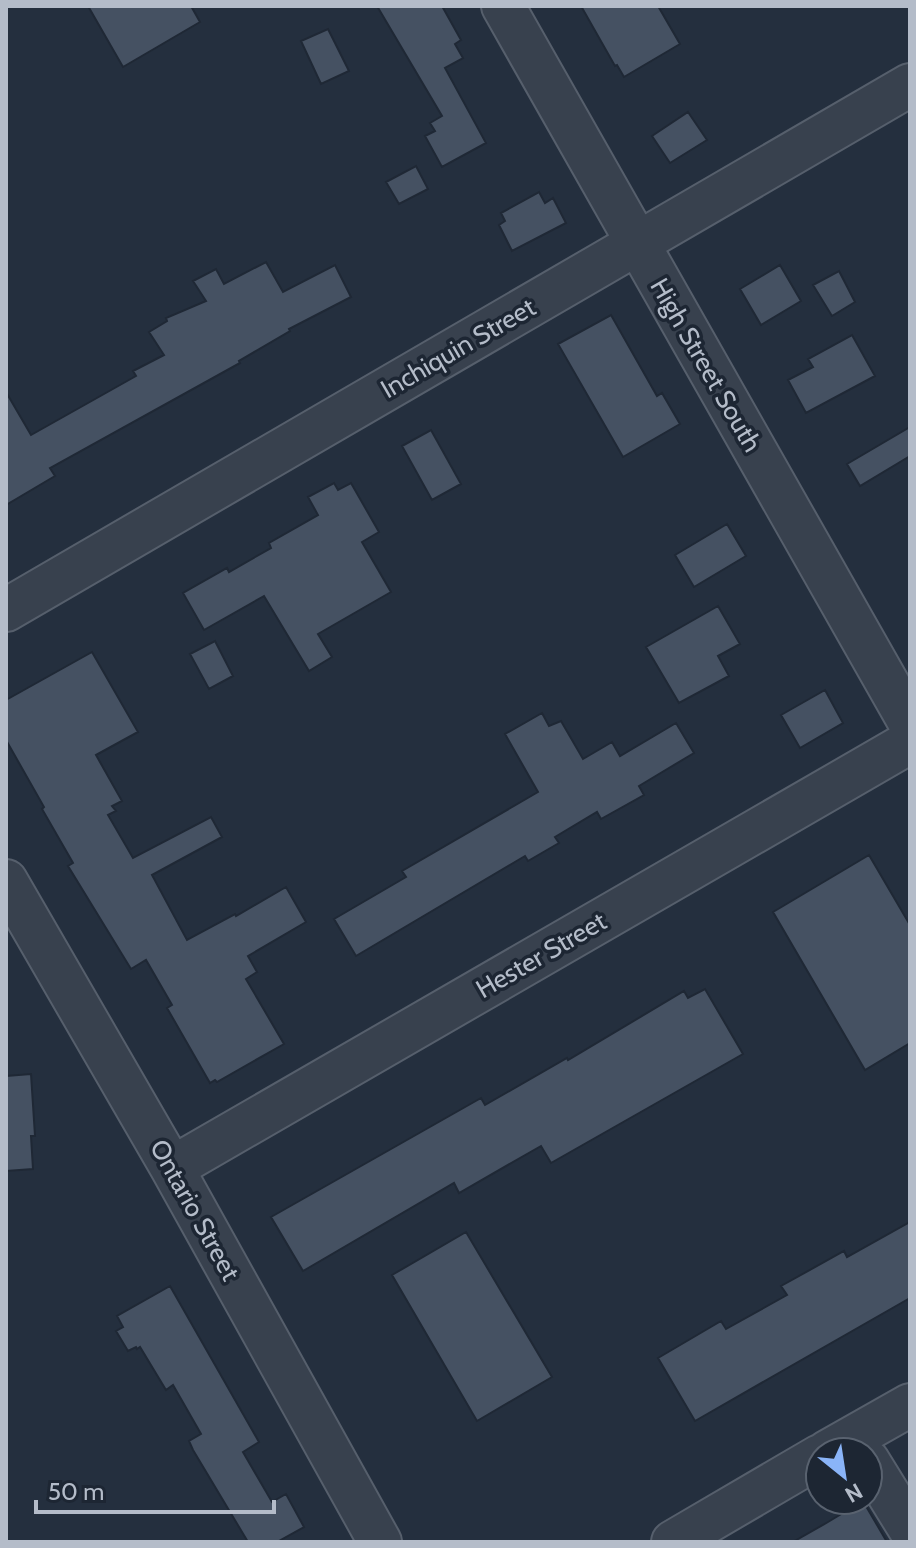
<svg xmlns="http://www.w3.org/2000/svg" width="916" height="1548" font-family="Cabin,sans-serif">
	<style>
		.building { fill: #455162; stroke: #1f2835; stroke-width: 2 }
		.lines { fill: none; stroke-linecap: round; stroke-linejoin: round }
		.minor-casing { stroke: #565f6c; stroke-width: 46 }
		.minor { stroke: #38414e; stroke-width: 42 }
		.labels { text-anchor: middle; stroke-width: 7; stroke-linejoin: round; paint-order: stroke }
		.street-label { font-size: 26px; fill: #b4bcc9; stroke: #1d2633 }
	</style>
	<rect width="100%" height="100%" fill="#242f3e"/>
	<path class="building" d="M88 6H191L200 22 123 67Z
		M377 6H442L461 40 455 44 463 58 445 68 486 143 442 167 425 136 435 131 430 123 442 116Z
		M581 6H658L680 44 624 77 617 65 615 66Z
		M328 29 349 71 321 84 301 41Z
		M688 112 707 140 670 163 652 136Z
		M416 166 428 189 399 204 386 182Z
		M539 192 545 203 553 198 566 223 512 251 499 225 505 221 501 213Z
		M266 262 283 292 335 265 351 297 289 329 290 331 239 361 240 363 50 468 55 476 6 505V392L31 435 136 376 133 371 164 355 149 332 167 321 166 318 206 301 193 281 216 269 224 284Z
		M780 265 801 301 761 325 740 289Z
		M839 271 855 302 832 316 813 285Z
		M611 315 657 396 662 393 680 424 623 457 558 344Z
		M852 335 875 376 806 413 788 380 813 367 808 359Z
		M910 427V456L860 486 847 464Z
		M431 430 461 484 432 500 402 446Z
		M334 483 338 490 351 483 379 532 362 542 391 592 318 634 332 657 309 671 264 596 204 630 183 593 227 568 229 572 271 548 269 543 318 515 308 497Z
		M727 524 746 556 694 587 675 555Z
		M718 606 740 644 718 656 729 676 679 703 646 647Z
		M215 641 233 676 209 689 190 654Z
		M92 652 138 732 96 755 122 801 112 806 116 811 108 815 133 858 211 817 222 837 152 875 187 940 235 914 236 916 286 887 306 922 248 956 257 972 246 979 284 1044 217 1082 215 1080 210 1083 167 1008 172 1005 146 960 131 969 68 866 73 863 42 809 44 807 6 740V700Z
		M825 690 843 723 800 748 781 715Z
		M542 713 549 726 561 721 583 759 612 742 620 756 676 723 694 753 639 786 644 795 601 819 597 812 555 837 559 843 528 861 525 856 356 956 334 919 406 877 402 871 538 792 505 734Z
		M869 855 910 925V1043L865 1070 773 912Z
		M705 989 743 1054 551 1163 541 1146 459 1193 454 1183 303 1271 271 1217 481 1098 485 1105 567 1058 568 1060 684 991 688 998Z
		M31 1074 35 1136H31L33 1169 6 1171V1076Z
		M910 1222V1298L695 1421 658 1358 721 1321 726 1329 787 1295 781 1286 844 1251 847 1257Z
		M466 1232 552 1377 477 1421 392 1275Z
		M170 1286 259 1442 243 1452 272 1502 286 1494 304 1527 277 1542H248L193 1450 189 1441 201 1434 173 1385 166 1390 140 1347 137 1349 136 1347 128 1351 116 1331 123 1327 117 1316Z
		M863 1501 887 1542H793L828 1522Z"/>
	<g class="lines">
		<g class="minor-casing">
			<path id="minor" d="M503 6 910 723
				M6 610 910 85
				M6 881 172 1168 380 1542
				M172 1168 910 742
				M827 1452 910 1405
				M868 1461 910 1529
				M673 1542 820 1456"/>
		</g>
		<use href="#minor" class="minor"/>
	</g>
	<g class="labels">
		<g class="street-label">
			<text transform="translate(458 348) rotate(-30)" y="9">Inchiquin Street</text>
			<text transform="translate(706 365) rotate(60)" y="9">High Street South</text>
			<text transform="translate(541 955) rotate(-30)" y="9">Hester Street</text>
			<text transform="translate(195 1210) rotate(61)" y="9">Ontario Street</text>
		</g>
	</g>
	<rect width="916" height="1548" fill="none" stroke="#b4bcc9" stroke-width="16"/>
	<g transform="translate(844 1476) rotate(150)"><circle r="38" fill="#1d2633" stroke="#59626f" stroke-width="2"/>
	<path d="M0-6L14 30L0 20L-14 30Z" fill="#8ab4f8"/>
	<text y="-12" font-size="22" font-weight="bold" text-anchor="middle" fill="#b4bcc9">N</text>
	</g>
	<path d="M36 1500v12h238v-12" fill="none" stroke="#b4bcc9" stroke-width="4"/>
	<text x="48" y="1500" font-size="24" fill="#b4bcc9" stroke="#1d2633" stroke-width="6" paint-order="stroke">50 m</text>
</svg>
